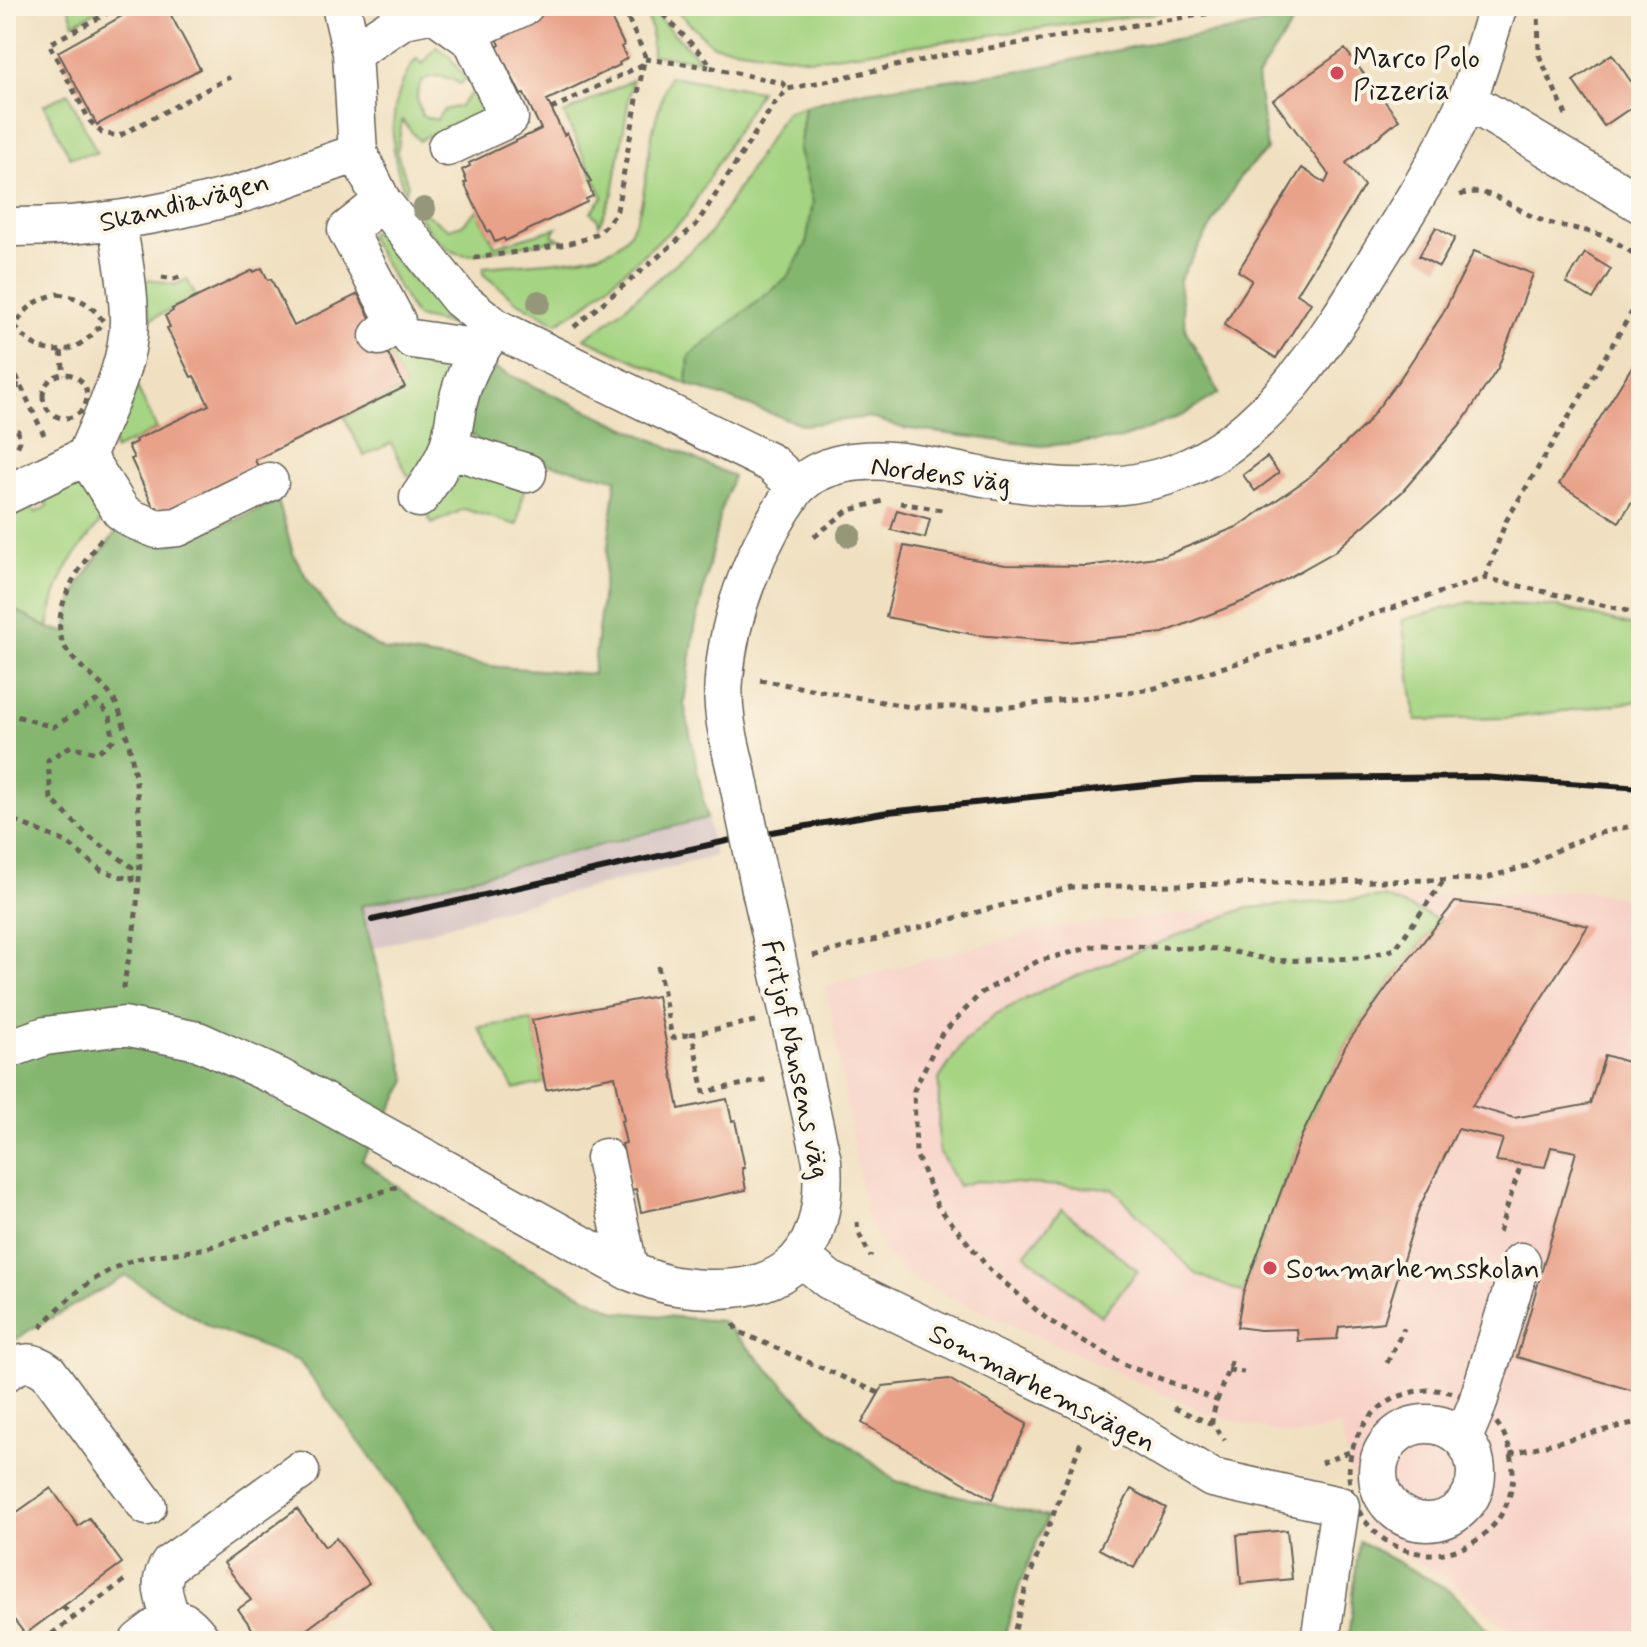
<svg xmlns="http://www.w3.org/2000/svg" width="1647" height="1647" font-family="Mynerve,sans-serif">
	<style>
		.built { fill: #f7d1c7 }
		.industrial { fill: #d2bfc0 }
		.green { fill: #a5d482; stroke: #60784f; stroke-width: 2 }
		.forest { fill: #84b670; stroke: #506946; stroke-width: 2 }
		.building { fill: #e9a28a }
		.lines { fill: none; stroke-linecap: round; stroke-linejoin: round }
		.minor-casing { stroke: #666156; stroke-width: 41 }
		.path { stroke: #666156; stroke-width: 5; stroke-dasharray: 6 6; stroke-linecap: butt }
		.minor { stroke: #fff; stroke-width: 38 }
		.rail { stroke: #1c1c1c; stroke-width: 6 }
		.minor-bridge-casing { stroke: #666156; stroke-width: 41; stroke-linecap: butt }
		.minor-bridge { stroke: #fff; stroke-width: 38 }
		.tree { fill: #96977a }
		.poi-dot { fill: #d1495b; stroke: #fcf5e5; stroke-width: 3 }
		.labels { text-anchor: middle; stroke-width: 8; stroke-linejoin: round; paint-order: stroke }
		.poi-label { font-size: 28px; fill: #1c1c1c; stroke: #fcf5e5; text-anchor: start }
		.street-label { font-size: 28px; fill: #1c1c1c; stroke: #fcf5e5 }
	</style>
	<rect width="100%" height="100%" fill="#fcf5e5"/>
	<filter id="ink" filterUnits="userSpaceOnUse"><feTurbulence type="fractalNoise" baseFrequency=".0125" numOctaves="2"/><feDisplacementMap in="SourceGraphic" scale="16" xChannelSelector="R" yChannelSelector="G"/><feConvolveMatrix kernelMatrix="1 2 1 2 8 2 1 2 1" color-interpolation-filters="sRGB"/></filter>
	<filter id="wash" filterUnits="userSpaceOnUse"><feTurbulence type="fractalNoise" baseFrequency=".006" numOctaves="4" result="noise"/><feDisplacementMap in="SourceGraphic" scale="32" xChannelSelector="R" yChannelSelector="G"/><feGaussianBlur stdDeviation="1.8" result="paint"/><feColorMatrix in="noise" values="0 0 0 0 0 0 0 0 0 0 0 0 0 0 0 0 0 1.4 0 .05"/><feComposite in="paint" operator="in"/></filter>
	<g filter="url(#wash)">
		<rect width="100%" height="100%" fill="#f0e0c1"/>
		<path class="built" d="M1589 891 1641 901V1641H1521L1446 1576 1367 1537 1340 1426 1294 1436 1211 1415 913 1280 887 1256 866 1215 826 986 1049 928 1246 908 1384 897Z"/>
		<path class="industrial" d="M707 818 715 856 490 913 372 949 360 906Z"/>
		<path class="green" d="M68 6H106L74 23Z
			M643 6H647L700 60 652 55 651 28Z
			M672 6H1207L812 59 712 45Z
			M436 47 449 56 466 79 460 84C445 73 417 71 417 97 417 103 421 110 422 116L437 120C441 109 449 108 459 107L473 91 484 105 488 114 435 139 428 135 419 141 402 120 397 153 408 185 405 192C387 150 388 97 416 59L423 64Z
			M669 76 760 91 685 218 583 307 557 323 516 301 483 274 484 267C518 263 577 263 607 251 648 235 644 172 652 135 656 115 663 95 669 76Z
			M632 80 613 193 599 225 598 220 591 212 603 197 564 114Z
			M68 93 97 153 70 157 44 105Z
			M805 106 799 150 813 202 806 245 787 278 689 356 687 384 584 338 604 325 709 235 786 112Z
			M413 206 449 229 462 225 477 210 495 246 557 228 552 235 560 239 469 255C443 256 425 225 413 206Z
			M373 231 409 276 448 313 453 325 416 317 368 236Z
			M150 279 175 285 187 279 196 297 151 319 139 283Z
			M384 346 434 348 456 355 439 422 424 467 408 476 391 443 364 456 344 417 405 387Z
			M132 376 157 429 114 450V431Z
			M473 474 524 489 517 525 464 509 432 524 426 512 452 478Z
			M59 484C81 486 93 498 106 515 73 556 56 574 48 628L6 605V514L29 502 35 513 48 506 43 494Z
			M1470 602 1559 607 1641 628 1640 701 1509 718 1416 720 1402 620Z
			M1384 897 1440 920 1390 983 1346 1045 1302 1135 1243 1293 1196 1274 1113 1189 976 1181 958 1186 938 1149 939 1079 963 1043 996 1014 1051 986 1246 908Z
			M532 1020 545 1083 514 1089 478 1027Z
			M1062 1209 1138 1271 1101 1316 1025 1254Z"/>
		<path class="forest" d="M1298 15 1257 77 1267 150 1240 177 1179 281 1186 331 1219 393 1183 415 1122 439 1041 446 902 428 869 417 804 425 687 384 689 356 787 278 806 245 813 202 799 150 805 106 856 92 1031 69 1150 43 1240 29Z
			M496 369 733 476 721 511 695 628 684 703 707 818 361 906 407 1081 362 1160 463 1235 617 1312 722 1321 819 1421 896 1481 1047 1517 1019 1586 1003 1641H497L390 1483 299 1361 211 1327 126 1276 28 1331 6 1347V605L48 628 68 632C66 591 98 557 121 525L175 539 236 520 278 500 293 553 307 578 335 618 355 634 384 650 499 667 593 674 616 479 495 452 469 433 471 412 487 371Z
			M1359 1541 1451 1591 1500 1641H1348Z"/>
		<g id="blocks">
			<path class="building" d="M140 6H166L200 69 97 125 58 52Z
				M546 6H605L624 45 621 47 627 58 619 63 620 65 547 100 564 135 567 133 591 182 588 183 593 196 586 199 587 202 505 241 504 238 495 242 490 231 488 232 464 183 467 182 462 170 470 166 469 163 541 129 524 94 521 95 497 47 500 45 495 34 501 27Z
				M1345 49 1399 120 1346 163 1364 186 1297 294 1311 303 1276 358 1224 325 1252 280 1238 271 1302 168 1325 183 1329 175 1273 100Z
				M1612 54 1641 96V101L1604 126 1573 81Z
				M1436 227 1455 238 1439 267 1419 256Z
				M1474 251 1533 274 1498 368 1463 421 1402 492 1334 552 1254 597 1163 633 1066 642 976 635 886 617 904 546 1005 565 1086 566 1164 556 1239 526 1307 479 1365 425 1399 380 1442 315Z
				M1585 253 1611 269 1593 299 1566 283Z
				M262 268 268 280 271 279 294 326 358 294 405 387 255 460 260 471 162 518 157 507 154 508 131 459 134 458 128 446 136 442 135 440 209 405 194 376 191 377 167 328 170 327 165 316 173 311 172 309 253 270 254 272Z
				M1641 352V487L1619 522 1559 484Z
				M1267 457 1279 473 1255 491 1243 475Z
				M897 510 930 519 925 538 891 530Z
				M1455 902 1516 909 1588 926 1472 1106 1514 1118 1590 1104 1605 1055 1641 1066V1393L1517 1357 1576 1152 1551 1147 1545 1167 1496 1161 1503 1139 1458 1129 1419 1208 1384 1322 1339 1327 1337 1339 1298 1341 1297 1329 1260 1330 1237 1327 1243 1293 1302 1135 1346 1045 1390 983Z
				M657 996 679 1109 727 1099 732 1121 735 1120 745 1168H742L746 1190 641 1212 636 1189 631 1190 622 1144 626 1143 621 1121 624 1120 615 1076 546 1090 532 1020Z
				M949 1379 1027 1424 992 1499 862 1423 883 1386Z
				M51 1488 78 1526 89 1518 122 1563 25 1634 6 1609V1520Z
				M1131 1489 1166 1508 1134 1568 1099 1549Z
				M297 1509 325 1547 336 1538 369 1583 291 1641H261L238 1609 251 1600 224 1563Z
				M1287 1530 1292 1579 1241 1584 1237 1535Z"/>
		</g>
	</g>
	<g filter="url(#ink)">
		<use href="#blocks" fill-opacity="0" stroke="#666156" stroke-width="2"/>
		<g class="lines">
			<g class="minor-casing">
				<path id="minor" d="M341 6 352 53 358 153 382 202 460 299 496 328 771 463 797 487C803 482 810 476 816 473 871 444 950 473 1007 481 1062 489 1122 492 1175 473 1268 440 1333 331 1382 251 1412 203 1442 156 1465 104 1479 73 1487 38 1498 6
					M464 34 524 6
					M352 53 404 19 434 13 473 41 509 118 447 147
					M1467 100 1641 204
					M6 227C85 228 161 216 236 195 277 183 318 166 358 153
					M379 336 396 321 347 230 382 202
					M412 339 467 347 478 353
					M448 448 527 473
					M86 456 121 511 132 519 157 529 178 527 269 482
					M6 495 86 456C103 414 129 367 129 321 129 287 122 255 117 222
					M419 498C430 482 441 467 448 449 453 435 454 421 457 406 463 377 477 350 496 328
					M736 770C729 741 721 710 724 679 729 611 757 542 797 487
					M6 1050 45 1036 124 1026 198 1041 278 1077 629 1271C644 1276 660 1284 676 1286 774 1300 829 1267 822 1161L762 894
					M605 1158 629 1271
					M801 1257 829 1280 1094 1407 1212 1478 1340 1506
					M6 1372C22 1361 32 1360 48 1372L147 1506
					M1378 1473a49 49 0 1 1 98 0a49 49 0 1 1-98 0Z
					M1463 1438 1477 1405 1521 1262
					M171 1620C165 1599 156 1582 170 1564L300 1471
					M139 1641C168 1619 177 1606 202 1641
					M1320 1641 1340 1506"/>
			</g>
			<path class="path" d="M121 6 49 44 90 121 102 133 119 136 230 77
				M655 6 707 60 709 67 782 83 788 89
				M1538 7 1539 55 1566 115
				M645 59 709 67
				M551 109 644 64
				M1460 195C1488 184 1512 208 1536 218 1555 227 1577 227 1597 234 1612 238 1627 250 1641 258
				M474 258C502 253 575 247 596 234 606 228 611 219 617 210L645 55 622 6
				M162 277 174 279 184 275
				M58 294C79 297 91 304 103 321 80 357 40 362 15 326 26 307 37 299 58 294Z
				M6 326H15
				M574 327 696 225 774 104 788 89 951 54 1256 6
				M61 351 64 375
				M6 354 44 435
				M43 396a22 22 0 1 1 44 0a22 22 0 1 1-44 0Z
				M6 424 18 431 20 441 17 448
				M9 424 18 381
				M900 503 942 510
				M814 537 847 511 886 500
				M101 539C81 566 57 597 60 632 63 665 110 679 120 713 143 782 144 858 134 929 132 949 125 969 124 989
				M1485 578 1506 521 1641 297
				M760 680 911 707H1010L1152 689 1244 661 1352 621 1485 578 1641 614
				M6 713 53 727 96 701 110 715 113 740 97 753 71 746 48 760 51 799 88 836 132 867V880L101 870 66 842 13 820 6 822
				M813 956 1071 887 1483 879 1527 866 1565 846 1595 834 1641 824
				M658 966 672 1038 692 1034
				M755 1021 692 1034 704 1092 769 1079
				M857 1222 858 1232 871 1257
				M1499 1232 1521 1164
				M734 1324 737 1331 879 1393
				M41 1328C68 1295 109 1262 152 1256 173 1253 193 1252 213 1246 276 1227 338 1206 400 1186
				M1387 1363 1404 1328
				M1228 1370 1244 1372
				M1349 1472a82 82 0 1 1 164 0a82 82 0 1 1-164 0Z
				M1219 1401 1125 1365 1048 1320 990 1270 937 1205 916 1154 914 1090 941 1035 981 993 1038 961 1100 945 1220 949 1275 961 1362 958 1395 949 1444 880
				M1174 1408 1212 1424 1225 1440
				M1212 1424C1211 1413 1227 1373 1232 1359
				M1510 1454 1641 1421
				M1321 1463 1352 1451
				M63 1606 73 1618
				M6 1629 17 1641
				M42 1641 125 1580
				M243 1641 255 1632
				M1012 1641 1027 1583 1081 1442"/>
			<use href="#minor" class="minor"/>
			<path class="rail" d="M372 920 749 836 888 812 1195 780 1482 777 1641 788"/>
			<g class="minor-bridge-casing">
				<path id="minor-bridge" d="M736 770 762 894"/>
			</g>
			<use href="#minor-bridge" class="minor-bridge"/>
		</g>
		<g class="tree">
			<circle cx="424" cy="209" r="12"/>
			<circle cx="539" cy="302" r="12"/>
			<circle cx="849" cy="535" r="12"/>
		</g>
	</g>
	<g class="poi-dot">
		<circle cx="1337" cy="73" r="8"/>
		<circle cx="1270" cy="1268" r="8"/>
	</g>
	<g class="labels">
		<g class="poi-label">
			<text x="1353" y="67">Marco Polo<tspan x="1353" dy="32">Pizzeria</tspan></text>
			<text x="1286" y="1278">Sommarhemsskolan</text>
		</g>
		<g class="street-label">
			<text transform="translate(184 201) rotate(-14)" y="10">Skandiavägen</text>
			<text transform="translate(941 473) rotate(7)" y="10">Nordens väg</text>
			<text transform="translate(797 1059) rotate(78)" y="10">Fritjof Nansens väg</text>
			<text transform="translate(1043 1387) rotate(27)" y="10">Sommarhemsvägen</text>
		</g>
	</g>
	<rect width="1647" height="1647" fill="none" stroke="#fcf5e5" stroke-width="32"/>
</svg>
